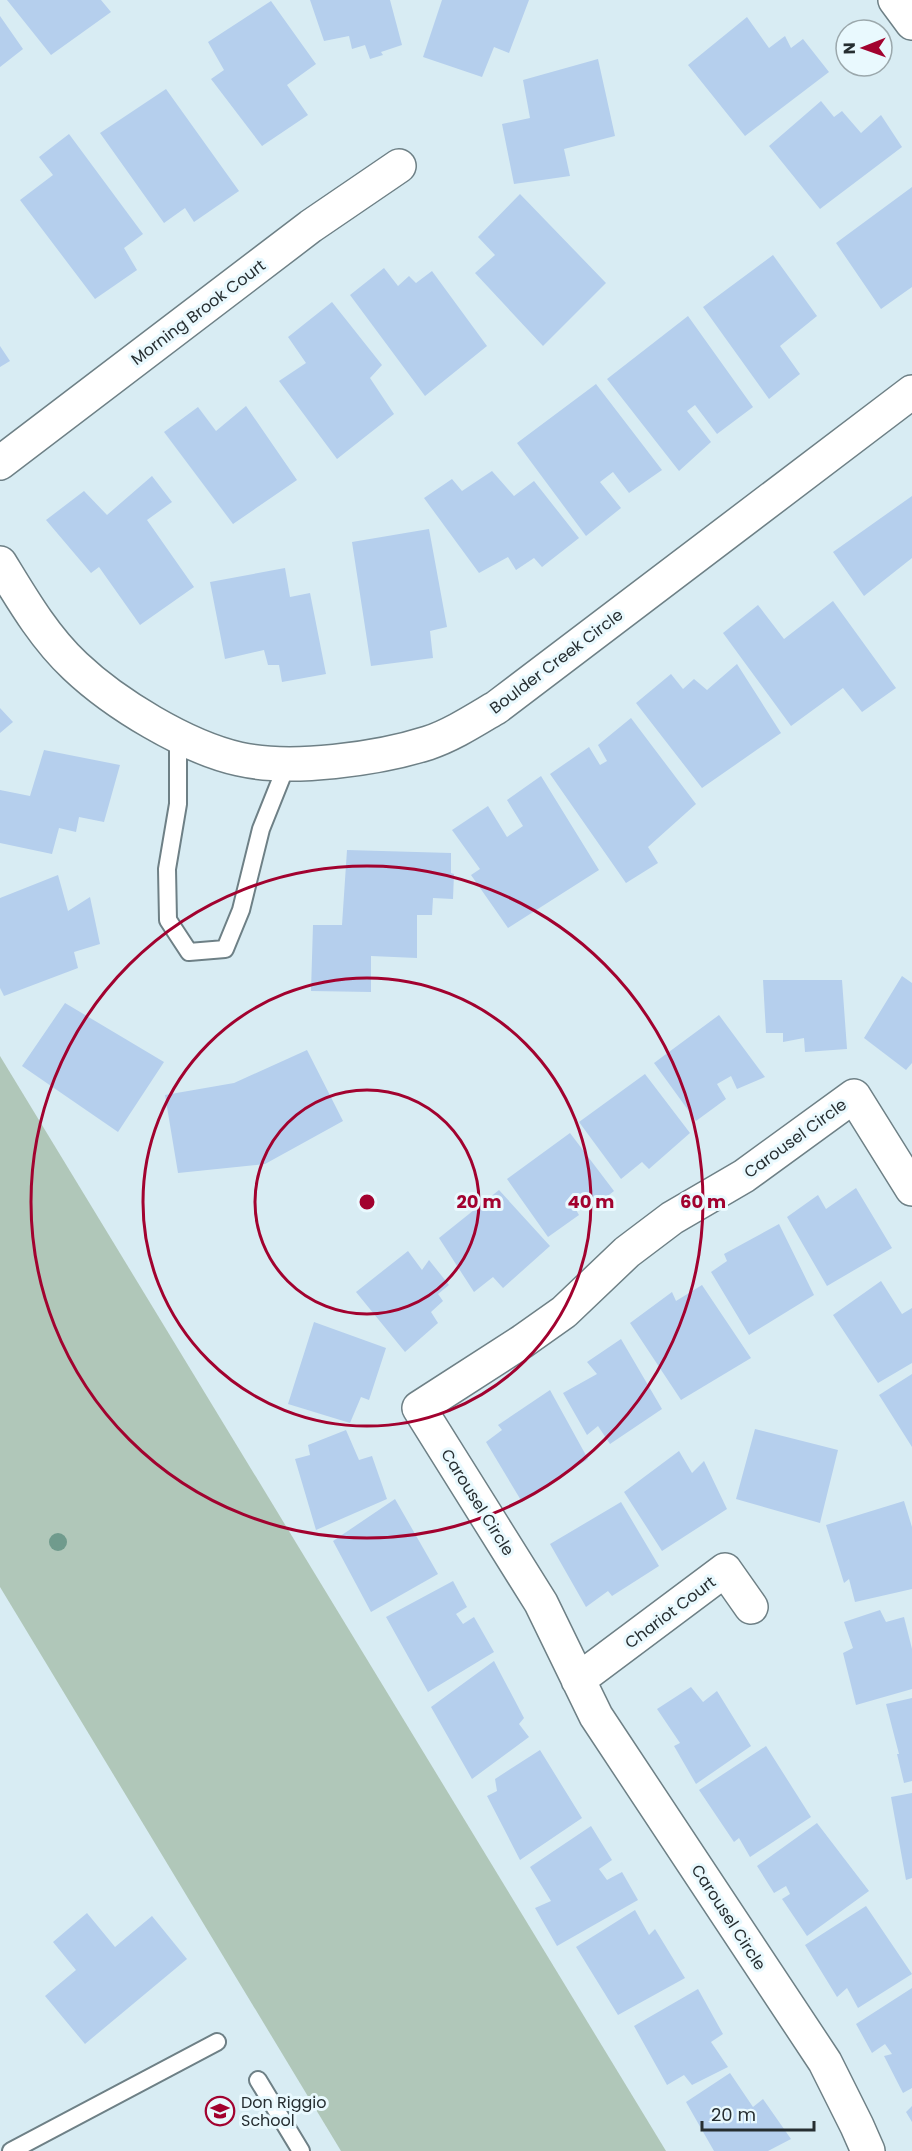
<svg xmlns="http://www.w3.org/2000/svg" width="912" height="2151" font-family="Poppins,sans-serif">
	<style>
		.green { fill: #b0c7b9 }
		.building { fill: #b5cfed }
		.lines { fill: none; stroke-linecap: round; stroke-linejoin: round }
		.service-casing { stroke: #6e8086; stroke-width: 20 }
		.minor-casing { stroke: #6e8086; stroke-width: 36 }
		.service { stroke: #fff; stroke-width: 16 }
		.minor { stroke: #fff; stroke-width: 33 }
		.tree { fill: #709b8d }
		.ring { fill: none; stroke: #a2022f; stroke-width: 3 }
		.labels { text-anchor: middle; stroke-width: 6; stroke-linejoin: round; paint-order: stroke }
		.street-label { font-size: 16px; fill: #262e31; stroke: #e9f9fe }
		.poi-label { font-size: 16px; fill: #262e31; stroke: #e9f9fe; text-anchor: start }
		.centre { fill: #a2022f; stroke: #e9f9fe; stroke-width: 3 }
		.ring-label { font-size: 18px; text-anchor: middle; font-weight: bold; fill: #a2022f; stroke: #e9f9fe; stroke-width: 6; stroke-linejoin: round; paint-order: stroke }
	</style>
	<rect width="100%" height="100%" fill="#d8ecf3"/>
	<path class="green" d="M0 1056 666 2151H341L0 1587Z"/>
	<path class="building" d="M7 0H101L111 12 51 55Z
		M310 0H390L402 45 381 52 383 55 370 59 365 45 352 49 349 36 324 41Z
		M442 0H529L509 53 494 47 482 77 423 57Z
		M271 1 316 64 287 85 308 115 262 146 211 79 224 70 208 42Z
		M0 16 23 49 0 67Z
		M747 17 769 48 785 36 791 48 803 39 829 72 745 136 688 65Z
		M598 59 615 136 564 149 570 176 514 184 502 124 530 118 523 80Z
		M166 89 239 191 194 222 185 208 164 223 100 133Z
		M821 101 834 117 842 111 861 133 881 115 902 147 820 209 769 146Z
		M69 134 143 234 124 248 137 270 95 299 20 200 53 175 39 157Z
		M912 187V287L881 309 836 243Z
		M520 194 606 283 543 346 475 273 495 255 478 237Z
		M773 255 817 316 780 346 800 374 769 399 703 307Z
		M384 268 398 286 409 276 416 283 432 271 487 346 425 396 350 295Z
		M332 302 382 365 370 378 394 414 337 459 279 381 306 363 288 337Z
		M688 316 753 407 717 434 695 405 687 411 711 442 679 471 607 379Z
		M0 346 10 361 0 367Z
		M596 384 662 470 629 493 613 472 600 482 621 508 586 536 517 443Z
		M246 406 297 480 233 524 164 432 198 407 216 431Z
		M492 471 514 496 534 481 579 538 542 567 534 558 516 570 508 557 479 573 424 498 452 479 462 491Z
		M152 476 172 502 147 520 194 587 140 625 99 567 91 573 46 520 84 491 107 515Z
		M912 496V558L864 596 833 552Z
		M429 529 447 627 430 631 433 658 371 666 352 542Z
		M285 568 290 597 310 593 326 674 282 682 279 665H268L264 650 225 659 210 582Z
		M833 601 896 688 862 712 843 688 791 726 723 633 758 605 784 639Z
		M737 664 781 733 702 788 636 703 671 674 683 689 694 679 707 690Z
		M0 708 13 722 0 733Z
		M631 718 696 804 648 847 658 863 626 883 550 774 589 747 600 765 607 761 598 745Z
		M44 750 120 765 104 822 79 817 76 832 59 828 52 854 0 843V790L30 796Z
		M541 776 599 870 508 928 471 875 480 869 452 830 488 806 507 837 523 826 507 800Z
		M347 850 451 853V873L454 874 453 899 433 898 432 915H417V958L371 956V992L311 991 313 925H342Z
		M58 875 68 911 90 897 100 944 74 952 78 968 4 996 0 988V898Z
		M902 976 912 983V1063L906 1070 864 1038Z
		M763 980H842L847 1049 805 1052 804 1038 783 1042V1033H766Z
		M65 1003 164 1062 118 1132 22 1066Z
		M719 1015 765 1077 737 1089 731 1076 717 1084 726 1099 696 1121 654 1063Z
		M307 1050 343 1121 265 1164 178 1173 165 1095 234 1083Z
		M645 1074 690 1133 649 1169 642 1162 621 1179 579 1122Z
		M570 1133 614 1191 595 1206 585 1195 578 1200 574 1194 569 1198 579 1215 548 1237 507 1179Z
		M856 1188 892 1248 827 1286 787 1217 818 1195 826 1209Z
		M499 1190 550 1246 503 1288 493 1277 474 1292 439 1238Z
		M779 1224 814 1295 749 1335 711 1272 727 1261 724 1254Z
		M408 1251 422 1270 429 1260 449 1285 438 1294 443 1301 431 1312 438 1323 405 1352 356 1292Z
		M881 1281 902 1314 912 1308V1363L878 1383 833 1315Z
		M702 1285 751 1358 681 1400 630 1323 672 1292 676 1301Z
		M314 1322 386 1348 369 1400 361 1397 350 1423 288 1404Z
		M621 1339 662 1409 610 1444 598 1426 587 1435 563 1393 597 1374 587 1362Z
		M912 1374V1447L879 1395Z
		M550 1390 588 1459 522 1502 486 1442 502 1430 498 1425Z
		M755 1429 838 1450 820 1523 736 1499Z
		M346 1430 359 1460 372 1456 387 1499 316 1530 295 1459 310 1455 308 1445Z
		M679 1451 692 1473 704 1461 727 1509 662 1551 624 1492Z
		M395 1499 438 1574 371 1612 333 1541Z
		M904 1501 912 1527V1589L855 1602 849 1579 844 1583 826 1525Z
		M621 1502 659 1566 612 1596 608 1591 586 1607 550 1544Z
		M453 1581 467 1607 456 1614 463 1624 474 1617 494 1652 428 1692 386 1617Z
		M880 1610 886 1622 904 1617 912 1649V1689L856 1705 843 1653 853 1648 844 1622Z
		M494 1661 524 1718 519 1724 529 1737 472 1779 431 1707Z
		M691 1687 703 1702 717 1691 751 1746 696 1784 674 1746 680 1743 657 1709Z
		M912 1698V1781L904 1783 897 1754H899L886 1704Z
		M766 1746 811 1817 750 1857 739 1838 734 1842 699 1790Z
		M540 1750 582 1818 520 1860 487 1796 497 1791 495 1779Z
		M912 1793V1878L906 1880 891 1797Z
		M817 1823 869 1891 807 1936 782 1899 790 1894 786 1886 774 1893 757 1866Z
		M591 1826 612 1860 599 1869 607 1880 622 1872 638 1900 557 1946 535 1908 551 1901 530 1867Z
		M866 1906 912 1974 858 2008 847 1988 837 1997 805 1945Z
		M635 1910 649 1935 655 1929 685 1978 618 2015 576 1947Z
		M87 1913 115 1947 152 1916 187 1959 85 2044 45 1996 76 1970 53 1942Z
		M912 1988V2088L903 2093 884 2056 892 2054 885 2044 872 2053 856 2024Z
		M698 1989 723 2034 711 2042 728 2067 692 2085 684 2075 667 2085 634 2026Z
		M730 2073 753 2107 763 2099 791 2139 768 2151H714L686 2102Z
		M912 2106V2122L906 2112Z"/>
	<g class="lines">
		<g class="service-casing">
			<path id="service" d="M178 736V804L167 869 168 920 189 952 225 949 241 910 261 829 287 764
				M258 2080 301 2151
				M11 2151 217 2042"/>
		</g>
		<g class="minor-casing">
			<path id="minor" d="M895 0 912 23
				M0 463 311 226 399 166
				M0 563C22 599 44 637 75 666 115 704 186 747 239 759 291 771 378 759 428 743 452 735 475 720 497 707L912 392
				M578 1680 725 1570 751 1607
				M868 2151 857 2126 825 2062 596 1716 541 1603 419 1408 523 1341 564 1312 627 1252 672 1218 744 1176 854 1096 912 1189"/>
		</g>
		<use href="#service" class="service"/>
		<use href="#minor" class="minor"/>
	</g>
	<circle class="tree" cx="58" cy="1542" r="9"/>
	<g class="ring">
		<circle cx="367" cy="1202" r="112"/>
		<circle cx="367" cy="1202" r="224"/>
		<circle cx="367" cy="1202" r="336"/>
	</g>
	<defs>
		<g id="school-ring" transform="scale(1.5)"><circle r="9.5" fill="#e9f9fe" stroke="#a2022f" stroke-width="1.5"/><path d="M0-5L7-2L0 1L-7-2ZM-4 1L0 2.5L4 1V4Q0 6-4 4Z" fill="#a2022f"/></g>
	</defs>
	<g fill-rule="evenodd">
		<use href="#school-ring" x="220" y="2111"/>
	</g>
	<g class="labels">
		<g class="street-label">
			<text transform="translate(198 312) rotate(-37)" y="6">Morning Brook Court</text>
			<text transform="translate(556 661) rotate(-37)" y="6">Boulder Creek Circle</text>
			<text transform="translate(795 1138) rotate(-36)" y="6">Carousel Circle</text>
			<text transform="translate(478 1502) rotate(58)" y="6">Carousel Circle</text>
			<text transform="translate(670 1612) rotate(-37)" y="6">Chariot Court</text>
			<text transform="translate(729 1917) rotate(57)" y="6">Carousel Circle</text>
		</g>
		<g class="poi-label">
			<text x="241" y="2108">Don Riggio<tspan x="241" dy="18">School</tspan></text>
		</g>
	</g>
	<circle cx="367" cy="1202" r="9" class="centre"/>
	<g class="ring-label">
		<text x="479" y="1208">20 m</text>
		<text x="591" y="1208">40 m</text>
		<text x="703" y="1208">60 m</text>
	</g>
	<g transform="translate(864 48) rotate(269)"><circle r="28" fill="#e9f9fe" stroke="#9ba8ac" stroke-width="1.5"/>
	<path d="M0-4.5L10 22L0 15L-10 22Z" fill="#a2022f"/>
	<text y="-9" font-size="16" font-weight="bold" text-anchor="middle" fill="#262e31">N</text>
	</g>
	<path d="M702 2121v9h112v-9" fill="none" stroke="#262e31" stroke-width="3"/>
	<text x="711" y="2121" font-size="18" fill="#262e31" stroke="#e9f9fe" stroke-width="4.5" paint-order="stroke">20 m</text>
</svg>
